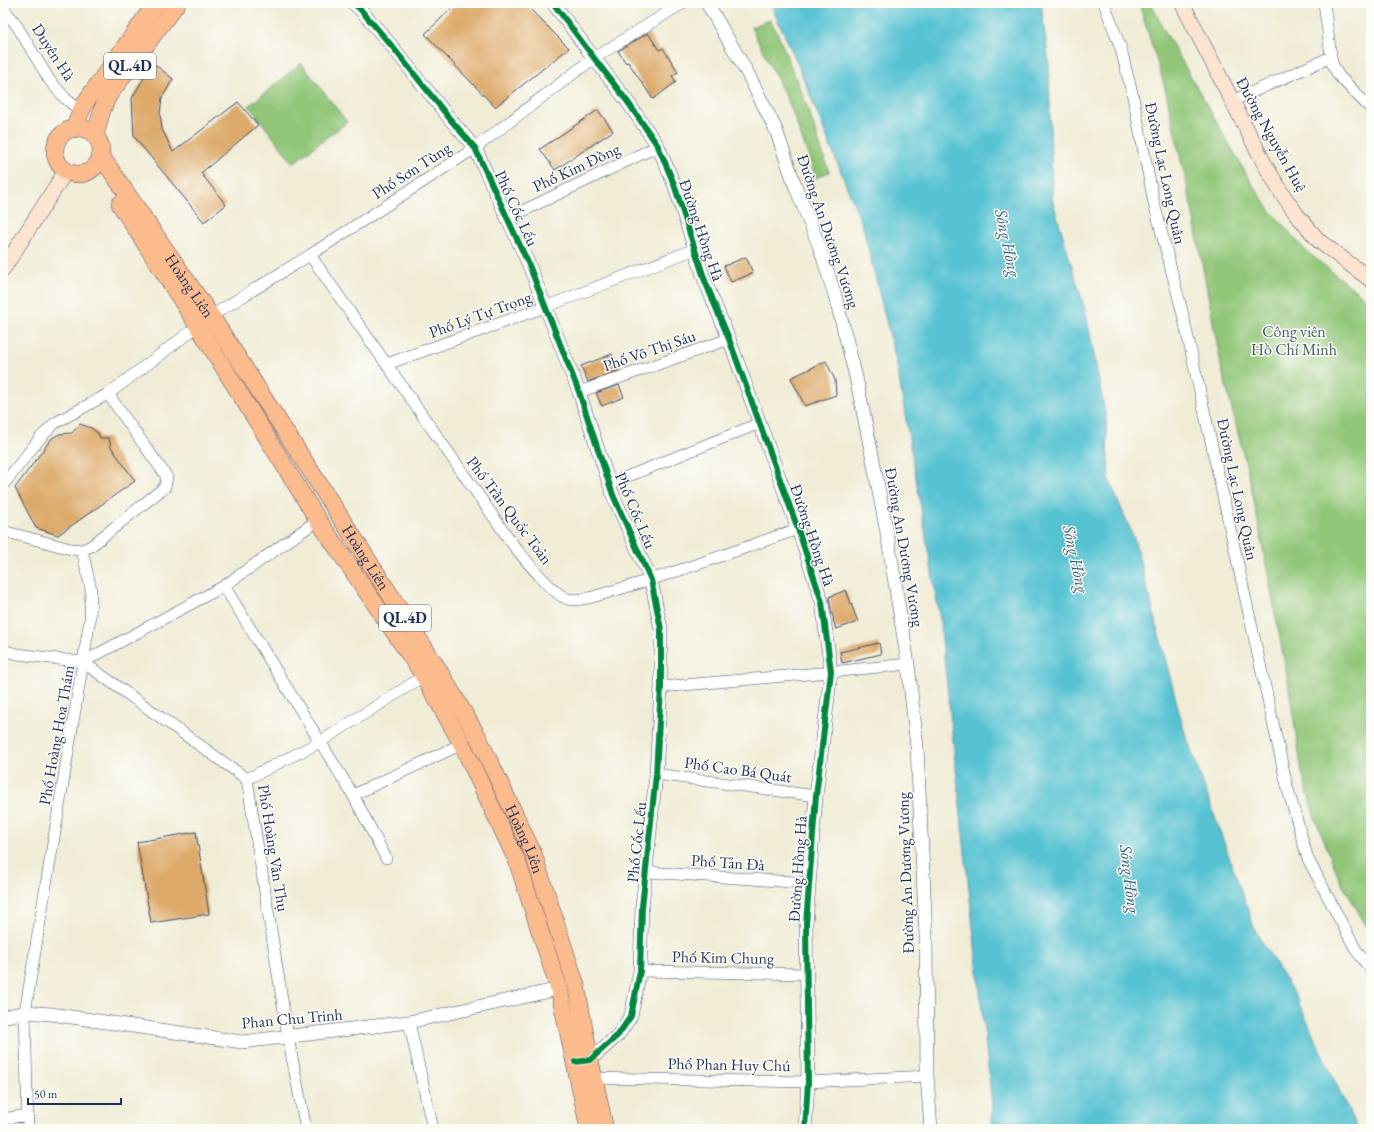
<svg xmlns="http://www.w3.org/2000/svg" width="1374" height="1132" font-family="'EB Garamond',serif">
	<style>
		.green { fill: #91c678; stroke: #567a6b }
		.water { fill: #57c2d2; stroke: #397898 }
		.building { fill: #ddaa6b }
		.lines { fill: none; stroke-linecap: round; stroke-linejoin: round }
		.minor-casing { stroke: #3b4b70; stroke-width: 12 }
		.tertiary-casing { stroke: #3b4b70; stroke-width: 14 }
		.secondary-casing { stroke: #3b4b70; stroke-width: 16 }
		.primary-casing { stroke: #3b4b70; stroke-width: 18 }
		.minor { stroke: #fff; stroke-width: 11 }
		.tertiary { stroke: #fff; stroke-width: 13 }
		.secondary { stroke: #fde4d1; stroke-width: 15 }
		.primary { stroke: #fbbb8d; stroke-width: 17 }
		.cycleway-casing { stroke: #fdfcf7; stroke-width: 8 }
		.cycleway { stroke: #00873e; stroke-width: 6 }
		.labels { text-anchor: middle; stroke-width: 3; stroke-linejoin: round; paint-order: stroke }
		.shield { fill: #fdfcf7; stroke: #5f6c8c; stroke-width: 1 }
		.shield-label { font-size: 15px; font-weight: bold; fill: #1b2f5e }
		.street-label { font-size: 16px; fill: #1b2f5e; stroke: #fdfcf7 }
		.park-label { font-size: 16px; fill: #3e5c66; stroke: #fdfcf7 }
		.water-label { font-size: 17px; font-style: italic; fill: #2d5b81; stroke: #fdfcf7 }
	</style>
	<rect width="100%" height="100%" fill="#fdfcf7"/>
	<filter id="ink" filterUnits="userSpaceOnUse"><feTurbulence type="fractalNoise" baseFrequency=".025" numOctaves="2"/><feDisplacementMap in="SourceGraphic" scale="8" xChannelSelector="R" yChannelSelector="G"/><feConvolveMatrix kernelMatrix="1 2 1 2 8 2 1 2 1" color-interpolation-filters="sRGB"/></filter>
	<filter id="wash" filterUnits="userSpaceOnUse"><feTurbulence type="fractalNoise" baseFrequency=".012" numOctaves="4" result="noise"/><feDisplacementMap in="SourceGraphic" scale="16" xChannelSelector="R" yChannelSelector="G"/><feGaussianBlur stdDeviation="0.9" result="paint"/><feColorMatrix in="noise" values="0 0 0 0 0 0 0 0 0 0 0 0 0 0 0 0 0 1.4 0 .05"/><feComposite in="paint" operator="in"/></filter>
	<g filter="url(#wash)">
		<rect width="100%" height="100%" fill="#f0ecd5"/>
		<path class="green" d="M1141 3H1151L1164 30 1252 184 1270 210 1306 251 1371 303V934L1340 880 1315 818 1302 773 1288 681 1250 480 1222 370 1192 209 1164 84 1140 7Z
			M770 20 777 32 806 104 829 172 816 178 790 105 751 27Z
			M301 63 347 122 293 163 249 106Z"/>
		<path class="water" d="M770 3H1041L1049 64 1052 199 1086 313 1106 417 1109 480 1134 538 1183 727 1255 930 1296 997 1357 1129H992V1104L940 620 896 361 863 227 796 60Z"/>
		<g id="blocks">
			<path class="building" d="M457 3H524L569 48 495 107 425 34Z
				M648 33 659 50 663 48 678 72 672 76 676 82 653 99 628 62 626 63 618 51Z
				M153 63 173 79 162 98 160 113 162 129 173 152 238 102 258 125 201 173 226 205 204 222 136 139 134 136 132 98Z
				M598 110 613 131 555 170 540 149Z
				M746 257 753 273 731 282 724 266Z
				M612 354 619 370 588 382 581 366Z
				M826 361 835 380 836 395 805 406 791 378Z
				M619 385 624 397 602 406 596 393Z
				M80 424 91 428 98 433 100 438H109L111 447 135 481 58 535 36 528 15 488 52 438 59 434 72 433Z
				M846 590 858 622 836 629 833 620H834L832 614 829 597Z
				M879 643 881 654 842 663 840 652Z
				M196 832 209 914 151 923 137 842Z"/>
		</g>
	</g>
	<g filter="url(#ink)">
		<use href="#blocks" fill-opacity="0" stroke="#3b4b70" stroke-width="1"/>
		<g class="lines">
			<g class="minor-casing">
				<path id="minor" d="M1104 3 1121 49 1133 97 1154 203 1183 315 1287 786 1308 859 1356 950 1371 970
					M1324 3 1332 63 1338 75 1371 109
					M3 7 17 26 50 81 66 99 81 111
					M1232 101 1331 57
					M508 218 658 146
					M310 255 514 546C525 559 553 595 568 599 583 602 601 594 616 590 677 573 737 550 798 529
					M211 316 310 255 475 148 594 58 683 3
					M387 364 545 307 695 249
					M579 392 729 339
					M609 484 760 423
					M3 485 41 437 55 423 108 394 198 326
					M3 531 71 549 82 550 91 546 165 487 167 477 108 394
					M82 550 91 589 90 619 83 662
					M224 586 353 795 386 858
					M3 650 17 654 83 662 247 779 288 1037 306 1129
					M661 687 831 672 908 664
					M656 774 816 796
					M247 779 320 742 424 676
					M353 795 462 744
					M646 872 808 883
					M640 971 806 974
					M409 1022 433 1129
					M588 1078 808 1082 927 1076
					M3 1119 27 1115
					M28 1129 25 1012 83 662 224 586 318 520"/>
			</g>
			<g class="tertiary-casing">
				<path id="tertiary" d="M353 3 360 9 391 45 450 119 475 148 529 265 579 392 613 495 651 580 661 629V687L656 774 642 907 640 971 631 1016 618 1035 590 1060 582 1061
					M553 3 594 58 627 101 658 146 674 184 705 281 729 339 798 529 822 602 831 672 816 796 806 924 808 1082 805 1129
					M707 3 748 74 776 130 796 188 820 248 836 299 856 377 870 445 887 533 908 664 917 747 926 936 927 1076 931 1129
					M3 1017 25 1012 51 1014 242 1042 409 1022 559 989"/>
			</g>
			<g class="secondary-casing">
				<path id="secondary" d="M1182 3 1264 163 1281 192 1297 215 1319 241 1371 280
					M3 269 66 171"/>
			</g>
			<g class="primary-casing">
				<g id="primary">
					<circle cx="78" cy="151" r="23"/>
					<path d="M74 129 84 104 156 3"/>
					<path d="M95 136 102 110 108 96 177 3"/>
					<path id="s1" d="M101 156 211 316 438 669 478 737 533 853 576 985 590 1060 605 1129"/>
					<path d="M120 204 198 326 318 520 424 676 462 744 517 861 559 989 589 1129"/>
				</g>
			</g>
			<use href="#minor" class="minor"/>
			<use href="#tertiary" class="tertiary"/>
			<use href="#secondary" class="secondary"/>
			<use href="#primary" class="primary"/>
			<g class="cycleway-casing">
				<path id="cycleway" d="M353 3 360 9 391 45 450 119 475 148 529 265 579 392 613 495 651 580 661 629V687L656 774 642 907 640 971 631 1016 618 1035 590 1060 575 1062
					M553 3 594 58 627 101 658 146 674 184 705 281 729 339 798 529 822 602 831 672 816 796 806 924 808 1082 805 1129"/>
			</g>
			<use href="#cycleway" class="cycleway"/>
		</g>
	</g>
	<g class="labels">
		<g class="shield">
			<rect x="104" y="53" width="52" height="26" rx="3"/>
			<rect x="379" y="605" width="52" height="26" rx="3"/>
		</g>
		<g class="shield-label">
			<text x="130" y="71">QL.4D</text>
			<text x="405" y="623">QL.4D</text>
		</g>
		<g class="street-label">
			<text transform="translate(54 52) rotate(57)" y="6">Duyên Hà</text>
			<text transform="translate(1272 134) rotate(61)" y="6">Đường Nguyễn Huệ</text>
			<text transform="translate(576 167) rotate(-25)" y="6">Phố Kim Đồng</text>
			<text transform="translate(411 170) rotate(-33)" y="6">Phố Sơn Tùng</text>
			<text transform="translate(1166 173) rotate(78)" y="6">Đường Lạc Long Quân</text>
			<text transform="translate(517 208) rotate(65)" y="6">Phố Cốc Lếu</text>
			<text transform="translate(702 230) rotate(71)" y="6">Đường Hồng Hà</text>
			<text transform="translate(829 231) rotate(71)" y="6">Đường An Dương Vương</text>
			<text dy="6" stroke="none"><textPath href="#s1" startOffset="157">Hoàng Liên</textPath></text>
			<text transform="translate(480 314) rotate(-20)" y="6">Phố Lý Tự Trọng</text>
			<text transform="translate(649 350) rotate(-19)" y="6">Phố Võ Thị Sáu</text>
			<text transform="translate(1238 489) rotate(78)" y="6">Đường Lạc Long Quân</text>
			<text transform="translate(510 510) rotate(53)" y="6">Phố Trần Quốc Toản</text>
			<text transform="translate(636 510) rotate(67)" y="6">Phố Cốc Lếu</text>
			<text transform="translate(813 535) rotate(71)" y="6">Đường Hồng Hà</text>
			<text transform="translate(905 547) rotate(80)" y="6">Đường An Dương Vương</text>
			<text dy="6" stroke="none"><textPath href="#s1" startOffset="481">Hoàng Liên</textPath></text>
			<text transform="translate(56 735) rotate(-80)" y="6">Phố Hoàng Hoa Thám</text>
			<text transform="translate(738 769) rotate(8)" y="6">Phố Cao Bá Quát</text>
			<text dy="6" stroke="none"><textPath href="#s1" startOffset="805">Hoàng Liên</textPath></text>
			<text transform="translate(636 842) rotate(-84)" y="6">Phố Cốc Lếu</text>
			<text transform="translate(274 848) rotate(81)" y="6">Phố Hoàng Văn Thụ</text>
			<text transform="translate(728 862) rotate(4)" y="6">Phố Tản Đà</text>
			<text transform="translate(797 869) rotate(-86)" y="6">Đường Hồng Hà</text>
			<text transform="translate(905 873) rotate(-92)" y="6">Đường An Dương Vương</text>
			<text transform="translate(723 957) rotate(1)" y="6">Phố Kim Chung</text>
			<text transform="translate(292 1018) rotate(-5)" y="6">Phan Chu Trinh</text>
			<text transform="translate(729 1064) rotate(1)" y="6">Phố Phan Huy Chú</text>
		</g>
		<g class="park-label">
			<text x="1294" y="337">Công viên<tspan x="1294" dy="18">Hồ Chí Minh</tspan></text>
		</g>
		<g class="water-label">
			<text transform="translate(1008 243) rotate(78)" y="6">Sông Hồng</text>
			<text transform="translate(1076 559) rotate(78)" y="6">Sông Hồng</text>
			<text transform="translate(1130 879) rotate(83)" y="6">Sông Hồng</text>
		</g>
	</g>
	<rect width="1374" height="1132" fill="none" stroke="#fdfcf7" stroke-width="16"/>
	<path d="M28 1098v6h93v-6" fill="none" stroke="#1b2f5e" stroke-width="2"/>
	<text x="34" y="1098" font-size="12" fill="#1b2f5e" stroke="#fdfcf7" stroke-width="3" paint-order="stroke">50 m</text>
</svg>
